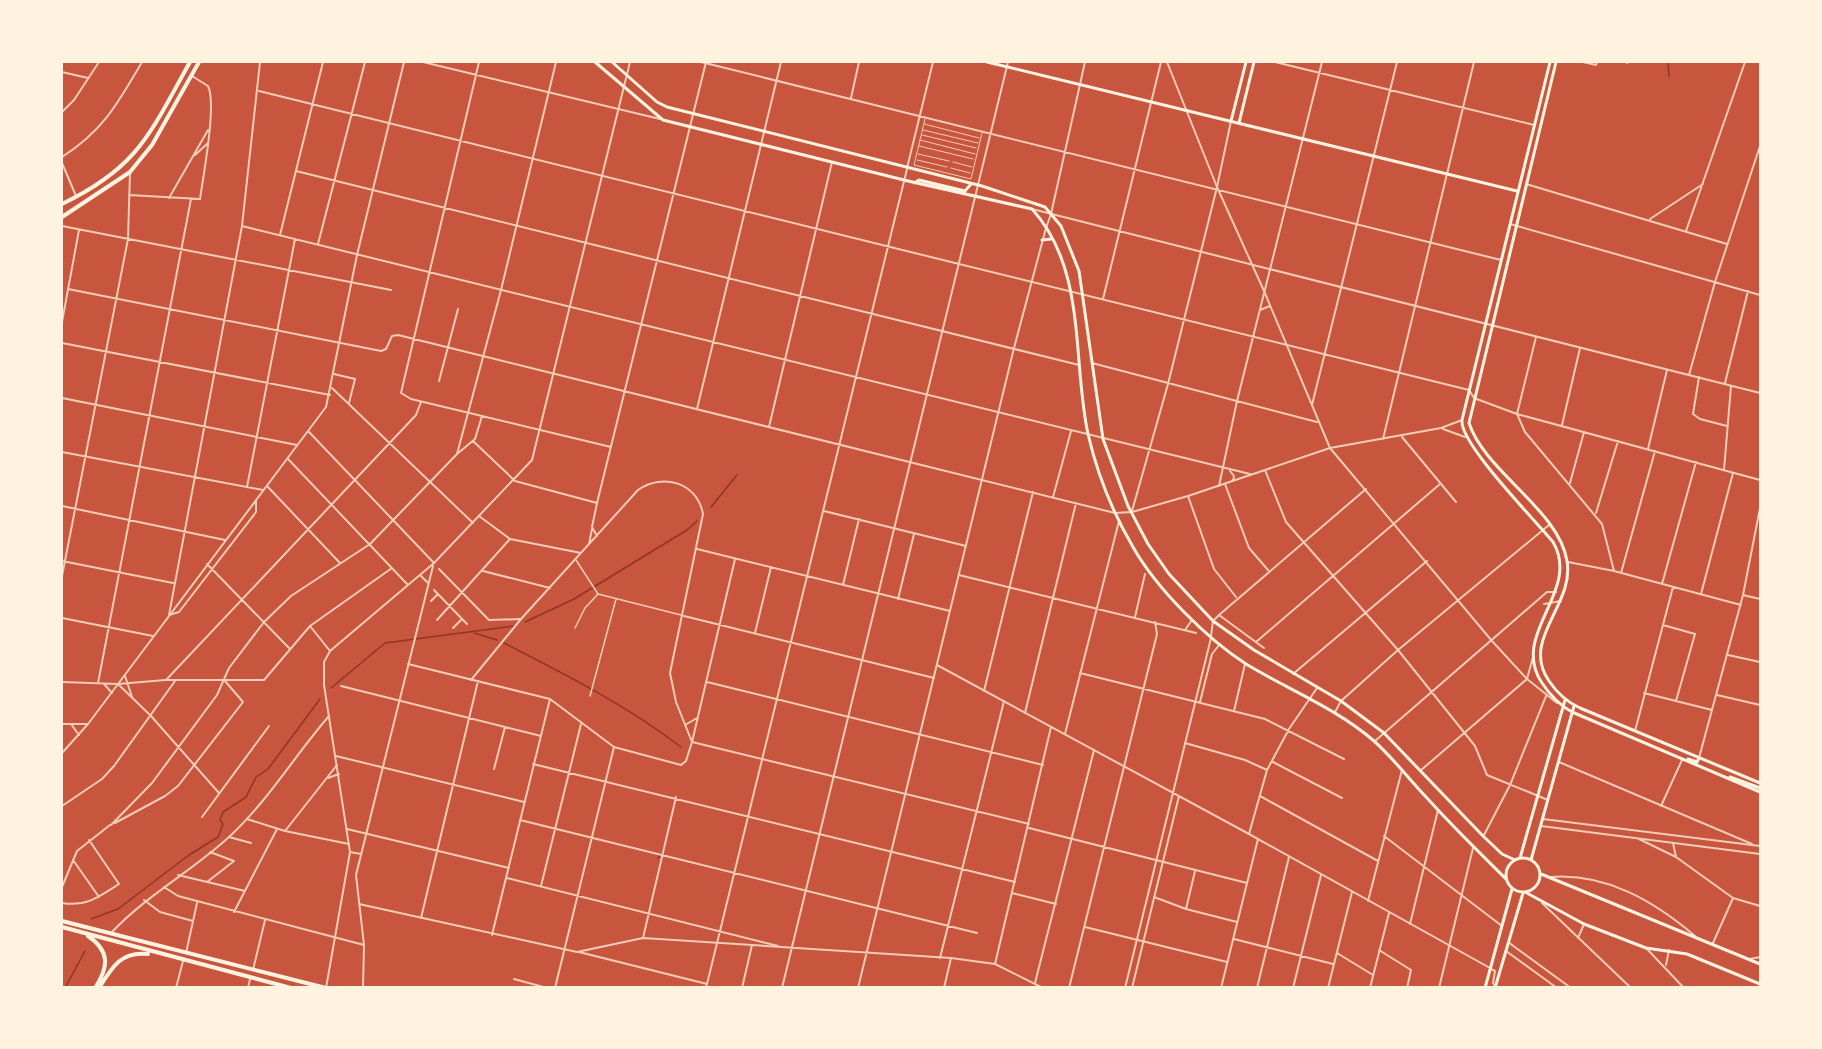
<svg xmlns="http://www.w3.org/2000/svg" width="1822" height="1049" font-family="Montserrat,sans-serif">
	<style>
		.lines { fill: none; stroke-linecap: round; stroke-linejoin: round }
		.stream { stroke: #8f3625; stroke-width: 1.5 }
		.service { stroke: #f1ccb7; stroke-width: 1 }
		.pedestrian { stroke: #f1ccb7; stroke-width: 1.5 }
		.minor { stroke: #f1ccb7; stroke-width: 2 }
		.tertiary { stroke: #f1ccb7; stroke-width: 2 }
		.secondary { stroke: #fff3e0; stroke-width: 3 }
		.primary { stroke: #fff3e0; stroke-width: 3 }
		.trunk { stroke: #fff3e0; stroke-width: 4 }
	</style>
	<rect width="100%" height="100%" fill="#c8553d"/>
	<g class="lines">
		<path class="stream" d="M1668 62 1669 76
			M711 507 737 475
			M525 622 574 599 687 530 697 521
			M474 633 497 640
			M504 643C565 674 626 705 681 747
			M331 688 385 643 513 626
			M658 858 659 856
			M91 919 118 909 189 855 218 837 223 824 220 820 223 812 246 797 256 777 268 769 320 699
			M65 988 85 951"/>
		<path class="service" d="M925 119 914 165 971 179 982 133
			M924 124 979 138
			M923 130 978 143
			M922 135 976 148
			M920 140 975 154
			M919 146 973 159
			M918 154 949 161
			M917 160 947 167
			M953 162 972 167
			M951 168 970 173"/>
		<path class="pedestrian" d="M598 594 681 615
			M575 628 585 608 598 594 576 560
			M590 696 616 599"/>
		<path class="minor" d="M423 62 660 119
			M479 62 401 393 411 399 611 447
			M1275 62 1534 125
			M1583 62 1596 65 1597 62
			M1627 63 1628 62
			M62 72 88 78
			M259 91 1469 390 1474 398 1517 414 1760 480
			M62 112 74 100 99 62
			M195 155 208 143
			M62 157C103 131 118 103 142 62
			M62 163 76 196
			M296 171 1079 365
			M1526 184 1727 244
			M129 195 200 199C203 177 217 104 208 86L192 76
			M169 198 208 130
			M1650 219 1703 184
			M1510 224 1760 295
			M62 226 391 290
			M242 226 1250 474
			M1046 228 1051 214
			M1686 231 1745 62
			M280 235 323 62
			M318 244 365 62
			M68 289 381 351 386 349 392 336 398 335 1115 513 1132 512 1188 496 1330 448 1441 428 1462 420
			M1260 310 1270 306
			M62 322 79 230
			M62 343 330 395
			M1092 363 1317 422
			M334 374 355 379 349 403
			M1689 375 1715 282 1760 146
			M1699 377 1693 414 1700 419 1727 426
			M439 381 458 309
			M1725 383 1748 291
			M332 388 473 523
			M62 398 297 445
			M1312 405 1397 62
			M697 409 781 62
			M1517 414 1525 432 1602 524 1614 571
			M1517 414 1536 337
			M1562 425 1580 348
			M769 427 832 162
			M1443 429 1465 437
			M309 432 434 563
			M1402 437 1456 502
			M1383 439 1474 62
			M473 441 515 481 597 503
			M1648 449 1667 370
			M62 452 263 490
			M457 454 475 439 482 416
			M1265 470 1286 522 1398 650 1475 746 1487 775 1548 800
			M1724 470 1731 386
			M1230 471 1234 476 1233 481
			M1570 483 1584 432
			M1225 484 1249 548 1268 570
			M267 486 340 563
			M1219 486 1237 401 1322 62
			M247 487 295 239
			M1188 496 1214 569 1236 597
			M1053 497 1071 431
			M256 500V512L179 612 169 615 242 226 260 62
			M62 506 225 540
			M824 511 966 546
			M1132 511 1168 384 1217 187 1231 121
			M1596 513 1618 441
			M479 516 510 539 581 553
			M597 536 592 527 597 503 706 62
			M589 544 592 529
			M697 549 950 611
			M62 561 173 583
			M1568 562 1614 571 1741 605
			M207 564 289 648
			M439 569 489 620 520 619
			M483 571 550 588
			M1621 573 1655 451
			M420 575 428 583
			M959 575 1196 633
			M62 576 128 239 130 172
			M1662 584 1696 462
			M843 585 859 519
			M434 590 467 624
			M1701 594 1733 473
			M1743 595 1760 599
			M898 599 914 534
			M431 601 438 594
			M1544 604 1561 601
			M1219 615 1264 648
			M684 616 934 678
			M1135 617 1145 574
			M62 618 153 636
			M437 620 510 539
			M1663 625 1695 634 1676 701
			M310 626 330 651
			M453 628 462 619
			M1185 630 1192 620
			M755 633 771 567
			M1211 636 1213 621 1219 615 1366 489
			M1256 642 1440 484
			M1728 655 1760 662
			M408 664 550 699 614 747 681 765 686 761 692 742 735 559
			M1080 673 1265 719 1344 759
			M1293 674 1427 561
			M166 680 416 415 421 402
			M471 680 521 619 638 490C663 473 697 482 703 514L670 673 676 702 692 742
			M707 682 1043 765
			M98 683 191 199
			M341 686 541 736
			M984 691 1033 492
			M1644 693 1712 710
			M1717 695 1760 705
			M1234 711 1245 664
			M1335 712 1341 701 1398 650 1549 525
			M1025 713 1076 503
			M62 724H88
			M71 724 79 735
			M685 725 697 718
			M1635 731 1673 587
			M1065 734 1119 521
			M1375 741 1547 592H1556
			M692 742 1029 824
			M1185 743 1245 760 1267 770
			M62 753 88 724 118 684 151 716 219 793
			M336 756 524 802
			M1699 758 1743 595 1760 508
			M1273 762 1342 798
			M1559 762 1752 844
			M533 764 1015 882
			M494 769 505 727
			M1420 771 1527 679 1533 657
			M328 778 339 774
			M1260 796 1378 861
			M62 806 102 779 114 766 175 681
			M1661 806 1682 760
			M202 817 269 726
			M247 819 285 831 349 844
			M520 820 977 933
			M115 823 165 796 178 786 243 702 225 681
			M111 825 152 783 217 695 229 668 264 622 291 596 370 544
			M1029 828 1247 883
			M347 829 509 868
			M285 831 337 765
			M1249 834 1267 770 1289 729 1317 688
			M1484 835 1510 785 1546 696
			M1384 836 1502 926
			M229 837 251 843
			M1639 839 1676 857 1733 898 1760 906
			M1673 843 1676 857
			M73 860 99 897
			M178 875 245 891
			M1551 877C1606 873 1654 901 1695 936
			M507 878 778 946
			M207 882 234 861 210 852
			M541 886 581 724
			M62 887 77 851 110 825
			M164 887 178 896 364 945
			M1012 893 1056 904
			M1154 897 1186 909 1237 922
			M144 900 160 912 193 921
			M1368 901 1402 770
			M62 903C86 907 99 897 119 884L89 840
			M1542 903 1631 988
			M1186 909 1195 871
			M234 912 277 829
			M421 918 478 681
			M1410 924 1438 810
			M1085 927 1227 962
			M112 932C147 895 192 871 229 837 268 801 295 755 329 716
			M492 935 550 699
			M643 938 676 797
			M1578 938 1584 924
			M1234 939 1333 964
			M1713 943 1733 898
			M1647 949 1684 988
			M1379 950 1411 970 1407 988
			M579 952 707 984
			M186 953 197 903
			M1337 953 1373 975
			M940 958 1004 701
			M1750 959 1760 957
			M995 964 1051 727
			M1666 965 1669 950
			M1491 969 1495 971 1493 983 1495 986
			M253 970 265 920
			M514 979 547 988
			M1035 983 1094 750
			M176 988 183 961
			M248 988 250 979
			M555 988 614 747
			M706 988 907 169
			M742 988 752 945
			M944 988 951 958
			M1069 988 1157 634 1155 622
			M1221 988 1258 839
			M1257 988 1289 857
			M1293 988 1321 875
			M1328 988 1352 892
			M1370 988 1389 913
			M1439 988 1473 848"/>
		<path class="tertiary" d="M701 62 1501 260
			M1167 62 1217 187 1264 291 1330 448 1492 641 1527 679 1557 703
			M851 98 859 62
			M907 168 933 62
			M1032 209 1760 393
			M1051 214 1085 62
			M1103 299 1161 62
			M288 459 408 585
			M370 544 457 454 501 290 556 62
			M937 665 1249 834 1490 968
			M125 676 132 697
			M62 682 118 684 165 680H264L310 626 392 568
			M104 684 112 693
			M118 684 326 407 357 255 404 62
			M1200 702 1212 654 1220 644
			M1543 819 1760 846
			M1541 826 1760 854
			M350 852 361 854
			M359 904 577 952 643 938 951 958 995 964 1043 988
			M1508 942 1571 988
			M1506 951 1557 988
			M326 988 350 852 324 685V662L330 651 434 563 532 460 630 62
			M363 988 364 945 356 875 433 566
			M782 988 1008 62
			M858 988 1014 348 1046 228
			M1125 988 1211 638
			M1132 988 1179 796"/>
		<path class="secondary" d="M987 62 1517 191
			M1231 121 1246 62
			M1239 123 1254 62"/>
		<path class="primary" d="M595 62 663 120 908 181 1032 209C1087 269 1072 360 1088 434 1097 473 1113 513 1133 547 1156 588 1207 639 1246 664 1289 690 1336 708 1374 741 1393 758 1409 779 1427 798 1452 826 1479 852 1506 879
			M612 62 657 102 667 107 982 186 1045 207 1061 226 1079 271 1103 439 1128 506 1148 544 1169 574 1213 621 1254 650 1341 701 1384 733 1483 836 1502 854 1515 860
			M1550 62 1462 420C1459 443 1535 520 1553 542 1582 591 1509 634 1542 683 1550 695 1559 705 1572 712L1760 792
			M1556 62 1469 423C1485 472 1559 510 1567 561 1575 605 1520 639 1549 681 1557 693 1567 702 1580 708L1760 783
			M914 183 919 180 965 191 971 184
			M1042 240 1051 239
			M1688 759 1697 762 1699 758
			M1730 777 1760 788
			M1506 875a17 17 0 1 1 34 0a17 17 0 1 1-34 0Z
			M1520 858 1565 700
			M1531 860 1574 706
			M1541 874 1760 964
			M1525 892 1584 924 1646 948 1687 954 1760 984
			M1485 988 1512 889
			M1495 988 1523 893"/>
		<path class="trunk" d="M62 204C139 167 150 133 190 62
			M62 217 130 172 152 145 199 62
			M62 921 326 988
			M62 927 291 988
			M88 936C110 951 109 967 95 988
			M99 988C112 967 121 951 148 954"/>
	</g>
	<rect width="1822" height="1049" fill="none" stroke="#fff3e0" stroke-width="126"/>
</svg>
